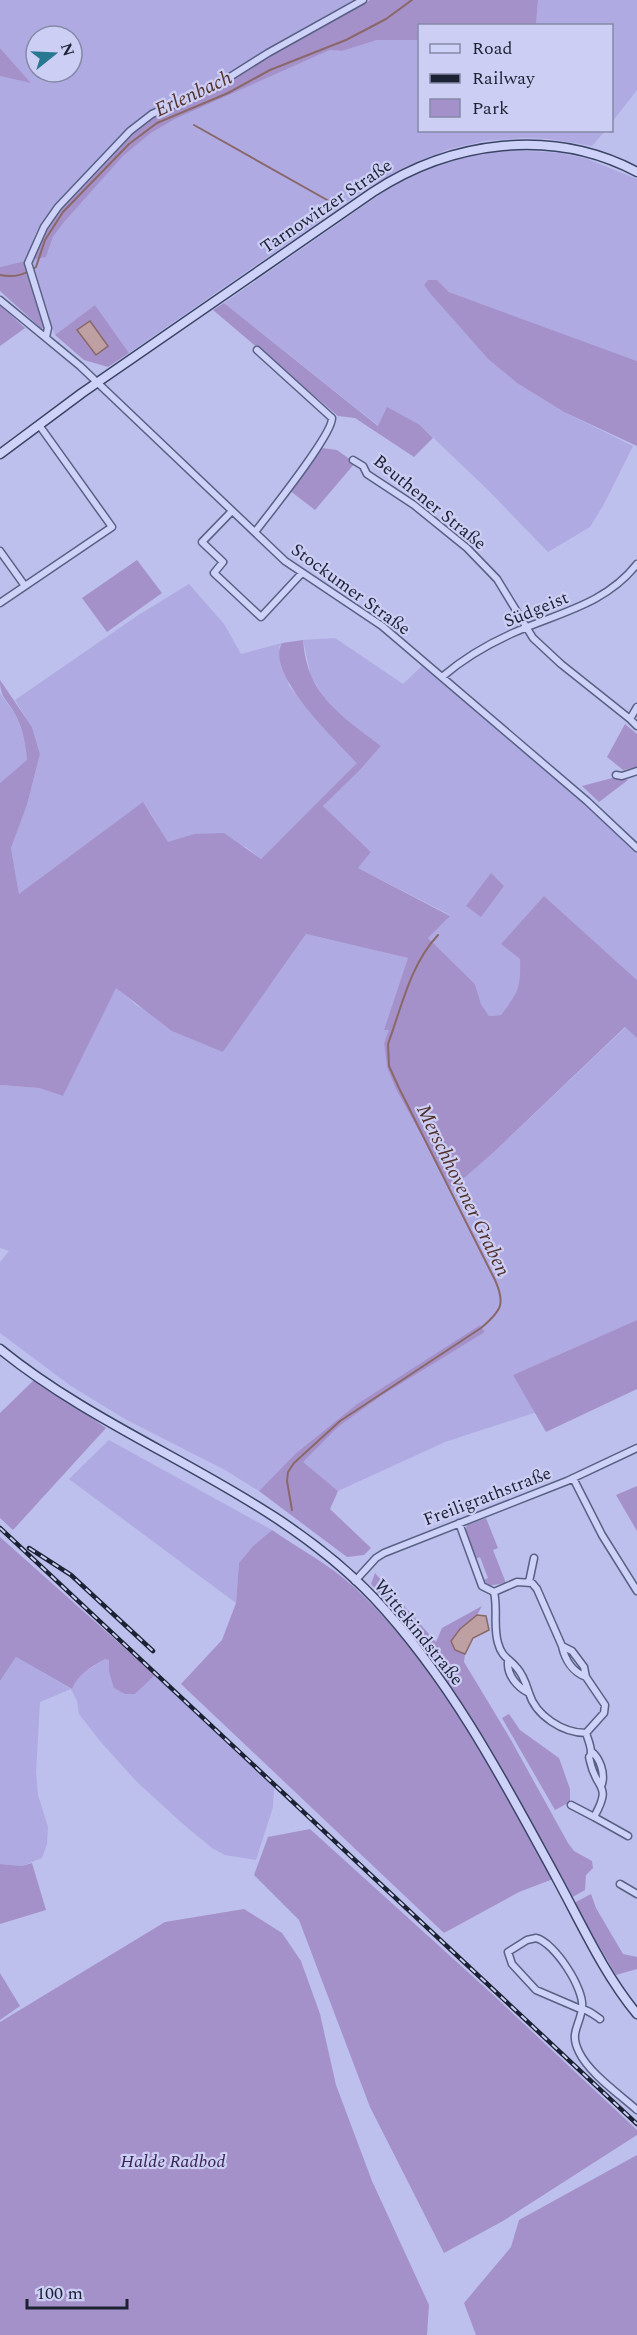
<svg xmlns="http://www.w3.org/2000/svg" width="637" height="2335" font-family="Spectral,serif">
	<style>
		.farmland { fill: #afaae2; fill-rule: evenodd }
		.green { fill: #a591c9 }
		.water { fill: #bea0a2; stroke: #8a6869; stroke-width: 1.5 }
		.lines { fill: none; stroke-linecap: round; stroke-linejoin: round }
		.stream { stroke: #8a6869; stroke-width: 2 }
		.street-casing { stroke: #576183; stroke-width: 9 }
		.secondary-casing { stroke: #3a4565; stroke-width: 11 }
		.street { stroke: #cfd2f8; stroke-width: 6 }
		.secondary { stroke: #cfd2f8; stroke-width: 8 }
		.rail-casing { stroke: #1b2233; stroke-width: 4.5 }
		.rail { stroke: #cccef4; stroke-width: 2; stroke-dasharray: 7; stroke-linecap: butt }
		.labels { text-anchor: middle; stroke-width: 4.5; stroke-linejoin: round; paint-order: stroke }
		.street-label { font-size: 18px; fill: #1b2233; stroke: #cccef4 }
		.park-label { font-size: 18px; font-style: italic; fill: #38224f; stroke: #cccef4 }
		.water-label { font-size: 20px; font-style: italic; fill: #53312a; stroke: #cccef4 }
	</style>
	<rect width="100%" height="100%" fill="#bdbfec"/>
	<path class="farmland" d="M0 0H358L290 37 197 94 154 109 105 152 52 209 37 230 25 261 0 267V76L30 82 0 48ZM36 36H72V72H36Z
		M538 0H637V90L612 122V26H536Z
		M377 40H419L420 130 605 131 592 146 549 139 524 138 484 141 446 150 370 186 129 353 95 305 55 335 39 288 32 260 46 257 53 237 65 221 123 156 151 133 175 119 330 50 342 51Z
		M515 150 560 153 585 158 637 179V361L449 292 437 280 424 285 488 359 517 383 564 412 633 446 604 504 590 527 548 552 489 491 420 425 379 426 224 303 395 184 419 172 454 159 485 152Z
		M189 584 224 624 241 654 282 643 279 647 289 686 335 741 358 763 261 859 246 847 194 834 168 843 150 812 19 894 11 848 27 805 40 754 32 727 15 700 137 616Z
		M335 638 403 684 422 666 528 754 637 851V980L544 896 502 944 520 959 521 978 519 991 501 1015 489 1016 481 1004 475 984 428 938 450 915 358 868 371 852 323 806 359 771 381 746 329 706 311 676 303 640Z
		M0 693 15 714 26 741 27 761 0 783Z
		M306 934 408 958 385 1030H390L384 1043 387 1067 495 1151 626 1027 637 1038V1320L513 1375 537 1412 445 1442 338 1491 302 1462 338 1427 381 1396 485 1332 480 1325 357 1404 295 1454 259 1491 225 1470 125 1419 71 1386 0 1333V1262L9 1251 0 1248V1085L39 1088 63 1096 116 987 136 1005 223 1052Z
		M109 1440 272 1530 253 1546 239 1563 236 1603 69 1479Z
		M16 1657 71 1689 75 1680 86 1671 105 1659 109 1660V1672L135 1694 155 1675 274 1787 273 1807 256 1860 225 1855 212 1848 183 1824 136 1781 100 1741 79 1714 77 1701 71 1689 40 1702 36 1772 38 1795 48 1827 47 1844 42 1858 22 1866 0 1864V1681Z"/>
	<path class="green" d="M370 0H538L536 25 420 26 419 40H377L342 51 330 50 175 119 151 133 123 156 65 221 53 237 46 257 32 260 47 227 61 208 132 131 151 118 171 107 201 99 258 63Z
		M0 48 31 83 0 76Z
		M25 261 45 325 42 329 0 291V267Z
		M428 280H437L449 292 637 361V446L564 412 517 383 488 359 430 293 424 285Z
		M224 303 378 426 387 407 420 425 433 438 414 457 355 418 338 416 213 310Z
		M0 305 25 328 0 346Z
		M95 305 129 353 108 367 84 360 55 335Z
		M322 448 337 450 355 463 315 510 289 490Z
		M137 560 162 593 107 632 82 598Z
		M303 640C307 696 341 715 381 746L359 771 323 806 371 852 358 868 450 916 428 938 475 984 481 1004 489 1016 501 1015C518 992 521 989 520 959L501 944 544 896 637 980V1038L625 1027 495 1151 464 1178 450 1187 396 1089 387 1067 384 1043 389 1030H384L408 958 306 934 223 1052 172 1031 116 988 63 1096 39 1088 0 1085V783L27 760C26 744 23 729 15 714 7 699 0 698 0 680L32 727 40 754 27 805 11 848 19 894 143 802 168 842 194 834 224 833 261 859 357 763C337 742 264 673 282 643Z
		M625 724 637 734V767L623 770 607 757Z
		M616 777 628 780 599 802 582 786Z
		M491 873 504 886 481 917 466 906Z
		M637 1320V1389L546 1432 513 1375Z
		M480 1325 485 1332 381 1396 338 1427 303 1462 338 1491 330 1509 371 1548 364 1555 347 1557 259 1491 295 1454 357 1404Z
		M35 1379 106 1428 13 1530 0 1518V1413Z
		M637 1486V1531L616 1495Z
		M486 1518 498 1548 493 1550 506 1583 488 1586 484 1580 488 1578 480 1557 476 1559 465 1531 467 1525Z
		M272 1530C298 1548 330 1565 354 1587 441 1668 494 1777 553 1879L519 1892 444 1933 181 1684 222 1640 236 1603 239 1563 253 1546Z
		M0 1537 155 1675 135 1694H125L114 1688 109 1672V1660L105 1659C91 1667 78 1674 72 1689L16 1657 0 1681Z
		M375 1573 436 1642 442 1628 482 1606 477 1615 460 1629 455 1650 465 1654 464 1662 511 1740 568 1843 574 1851 592 1861 593 1868 586 1875 585 1890 571 1898 498 1765 425 1644 371 1584Z
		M509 1714 520 1730 559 1758 570 1789V1802L555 1810 502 1718Z
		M310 1829 491 1993 637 2130V2135L503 2221 444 2253 370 2107 299 1920 254 1875 268 1837Z
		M32 1863 46 1910 0 1924V1864L22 1866Z
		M591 1894 596 1908 623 1954 637 1957V1969L616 1975 574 1903Z
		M244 1909 282 1933 301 1961 320 2014 336 2085 372 2181 429 2305 427 2335H0V2022L165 1922Z
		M0 1973 20 2006 0 2020Z
		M637 2155V2335H476L464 2303 511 2247 519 2220Z"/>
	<path class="water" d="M90 321 108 346 96 355 77 330Z
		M477 1615 486 1616 489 1630 473 1638 465 1654 455 1650 451 1641 460 1629Z"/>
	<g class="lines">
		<path class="stream" d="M194 125 336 205
			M0 275C14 278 24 275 36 267L45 240 63 212 129 144 157 123 228 93 270 70 346 40 386 19 412 0
			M292 1510 287 1481 288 1472 294 1463 340 1421 481 1328C501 1311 506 1304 495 1280L399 1088 389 1066 388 1044C402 1006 410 965 438 935"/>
		<g class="street-casing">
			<path id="street" d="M0 300 80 366 285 561 382 626 587 801 637 848
				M46 337 48 328 28 263 44 227 58 207 130 131 152 114 214 87 268 53 363 0
				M353 460 363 466 367 474 414 505 467 548 497 579 533 638 561 664 630 719 637 707
				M232 511 202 542 223 562 214 573 261 617 302 573
				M255 532C268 515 333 434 332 418L257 350
				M0 551 25 586
				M0 603 112 527 39 425
				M442 677C464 658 486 645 513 633 557 613 605 605 637 564
				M630 719 637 726
				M616 775 622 776 637 771
				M573 1478 602 1535 637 1591
				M459 1523 482 1586 494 1592C498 1609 493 1626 498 1643 502 1658 509 1658 517 1668 524 1676 526 1684 529 1693 536 1716 563 1733 586 1733L604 1713 605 1705 586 1677 584 1667 572 1651 562 1646 537 1589 532 1583 517 1582 494 1592
				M355 1581 376 1558 384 1553 567 1481 637 1448
				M529 1582 534 1558
				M562 1646C565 1660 573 1672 586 1677
				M508 1662C507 1675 517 1687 529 1693
				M586 1733C588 1739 591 1746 591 1752 590 1760 588 1753 590 1761 596 1791 613 1783 594 1817L628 1836
				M591 1751C600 1758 605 1773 602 1784
				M571 1805 594 1817
				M620 1884 637 1894
				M600 2019C593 2014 587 2009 578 2008L536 1990 512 1964 508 1952 527 1940 536 1938C554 1942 585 1989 582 2008 580 2026 569 2032 579 2052 589 2073 619 2094 637 2110"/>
		</g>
		<g class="secondary-casing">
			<path id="secondary" d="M0 454 82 393 373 192C451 141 552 127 637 172
				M0 1349C117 1444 268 1487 374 1598 451 1680 504 1781 557 1879 582 1925 604 1974 637 2014"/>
		</g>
		<use href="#street" class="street"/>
		<use href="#secondary" class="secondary"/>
		<g class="rail-casing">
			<path id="rail" d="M0 1528 637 2124
				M29 1548 71 1575 153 1651"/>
		</g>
		<use href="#rail" class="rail"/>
	</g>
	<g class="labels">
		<g class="street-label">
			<text transform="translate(326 206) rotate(-34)" y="6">Tarnowitzer Straße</text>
			<text transform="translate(430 502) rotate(39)" y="6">Beuthener Straße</text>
			<text transform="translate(351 589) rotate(36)" y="6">Stockumer Straße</text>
			<text transform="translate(536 609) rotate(-22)" y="6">Südgeist</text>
			<text transform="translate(487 1496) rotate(-21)" y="6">Freiligrathstraße</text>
			<text transform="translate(419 1632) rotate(51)" y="6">Wittekindstraße</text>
		</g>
		<g class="park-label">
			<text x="173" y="2167">Halde Radbod</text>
		</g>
		<g class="water-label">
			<text transform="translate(193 93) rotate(-25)" y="7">Erlenbach</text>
			<text transform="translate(464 1190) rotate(64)" y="7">Merschhovener Graben</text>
		</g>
	</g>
	<rect x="418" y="24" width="195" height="108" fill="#cccef4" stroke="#8589a7" stroke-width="1.5"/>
	<rect x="430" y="44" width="30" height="9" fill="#cfd2f8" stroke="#8589a7" stroke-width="1.5"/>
	<text x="472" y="54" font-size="18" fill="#1b2233">Road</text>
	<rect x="430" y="74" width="30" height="9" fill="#1b2233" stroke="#8589a7" stroke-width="1.5"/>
	<text x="472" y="84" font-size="18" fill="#1b2233">Railway</text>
	<rect x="430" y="99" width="30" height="18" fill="#a591c9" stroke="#8589a7" stroke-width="1.5"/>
	<text x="472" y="114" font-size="18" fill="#1b2233">Park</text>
	<g transform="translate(54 54) rotate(72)"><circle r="28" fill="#cccef4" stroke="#8589a7" stroke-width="1.5"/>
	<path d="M0-4.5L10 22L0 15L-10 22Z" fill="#287891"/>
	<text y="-9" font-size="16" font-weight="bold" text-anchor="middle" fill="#1b2233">N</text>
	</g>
	<path d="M27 2299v9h100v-9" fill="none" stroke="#1b2233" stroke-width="3"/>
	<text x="36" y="2299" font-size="18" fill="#1b2233" stroke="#cccef4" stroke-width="4.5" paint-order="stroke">100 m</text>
</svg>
